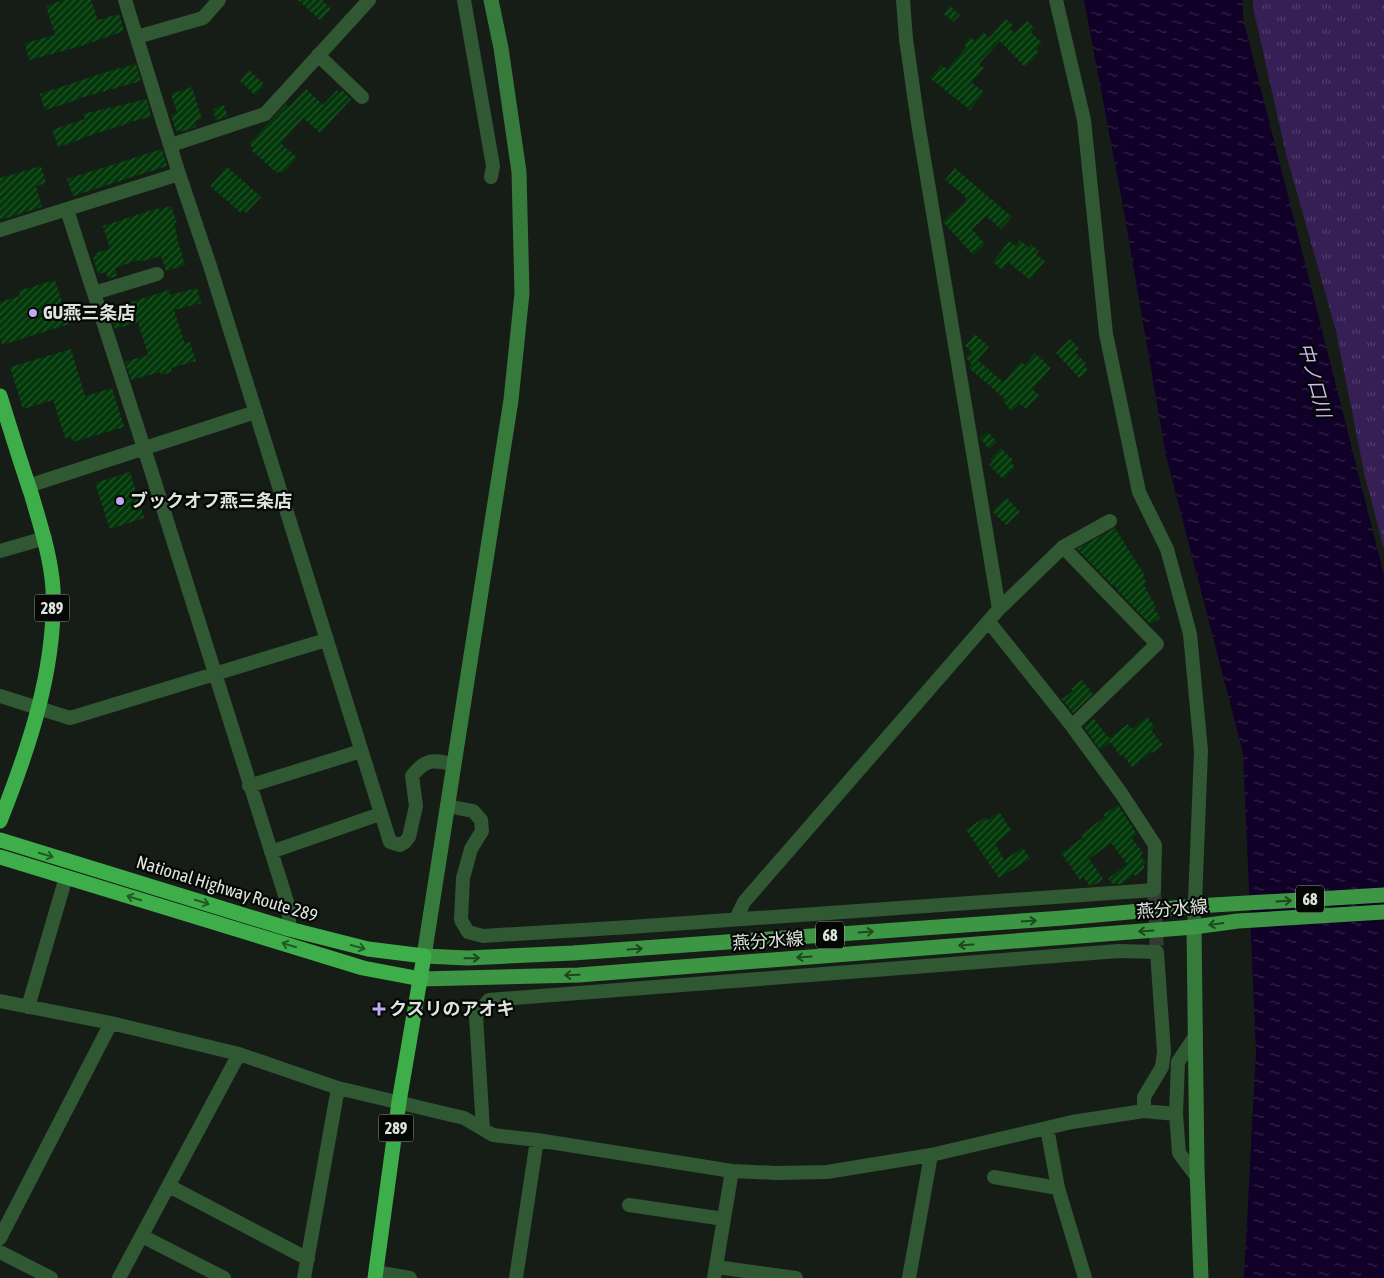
<svg xmlns="http://www.w3.org/2000/svg" width="1384" height="1278" font-family="'Asap Condensed','Noto Sans JP',sans-serif">
	<style>
		.park { fill: url(#park-tufts) }
		.water { fill: url(#water-ripples) }
		.building { fill: url(#building-hatch) }
		.lines { fill: none; stroke-linecap: round; stroke-linejoin: round }
		.street-tunnel { stroke: #343b34; stroke-width: 14; stroke-dasharray: 14 7; stroke-linecap: butt }
		.street { stroke: #305832; stroke-width: 14 }
		.secondary { stroke: #377b3c; stroke-width: 15 }
		.primary { stroke: #3c9644; stroke-width: 15 }
		.highway { stroke: #3eae4a; stroke-width: 15 }
		.oneway { stroke: #215a27 }
		.oneway2 { stroke: #1d4721 }
		.poi-dot { fill: #c2a8f3; stroke: #040704; stroke-width: 2 }
		.labels { text-anchor: middle; stroke-width: 4.5; stroke-linejoin: round; paint-order: stroke }
		.shield { fill: #040704; stroke: #9da19d; stroke-width: 1 }
		.shield-label { font-size: 16px; font-weight: bold; fill: #dee3de }
		.poi-label { font-size: 18px; font-weight: bold; fill: #dee3de; stroke: #040704; text-anchor: start }
		.street-label { font-size: 18px; fill: #dee3de; stroke: #040704 }
		.water-label { font-size: 19px; font-style: italic; fill: #cdb9f5; stroke: #040704 }
	</style>
	<defs>
		<pattern id="park-tufts" width="24" height="20" patternUnits="userSpaceOnUse" patternTransform="scale(1.25)"><rect width="24" height="20" fill="#351f54"/><path d="M3 7l-1-3M5 7V3M7 7l1-3M15 17l-1-3M17 17v-4M19 17l1-3" fill="none" stroke="#523f6c"/></pattern>
		<pattern id="water-ripples" width="26" height="14" patternUnits="userSpaceOnUse" patternTransform="scale(1.25)"><rect width="26" height="14" fill="#110028"/><path d="M2 4q2-2 4 0t4 0M15 11q2-2 4 0t4 0" fill="none" stroke="#332547"/></pattern>
		<pattern id="building-hatch" width="6" height="6" patternUnits="userSpaceOnUse" patternTransform="scale(1.25)"><rect width="6" height="6" fill="#013709"/><path d="M-1 1l2-2M0 6l6-6M5 7l2-2" fill="none" stroke="#26542c"/></pattern>
	</defs>
	<rect width="100%" height="100%" fill="#161d16"/>
	<path class="park" d="M1253 0H1384V549L1365 477 1336 331 1286 154 1253 7Z"/>
	<path class="water" d="M1084 0H1243V18L1384 575V1278H1244L1256 1051 1243 753 1166 456 1122 201Z"/>
	<path class="building" d="M64 0H91L98 20 119 14 124 31 81 46 29 60 25 43 55 35 46 6Z
		M298 0H322L331 9 320 20Z
		M950 6 960 15 953 22 944 14Z
		M1006 19 1013 25 1010 29 1014 33 1028 21 1035 29 1031 32 1042 43 1036 49 1039 53 1025 67 1000 41 979 64 984 68 971 82 984 92 970 110 930 78 941 65 947 69 966 47 964 45 970 37 975 41 983 32 989 38Z
		M136 64 141 81 80 98V99L45 110 40 94 106 72Z
		M249 70 263 83 262 85 264 86 255 95 240 81Z
		M192 87 202 119 195 121 196 127 180 132 179 130 176 131 171 115 177 113 171 94Z
		M306 89 323 105 337 90 339 93 342 90 351 99 320 133 303 118 281 143 297 158 282 174 279 171 277 173 251 150 253 148 249 144 286 104 289 107Z
		M147 99 151 117 129 122 130 123 85 137V138L58 147 52 130 85 119 83 114Z
		M224 105 228 116 216 120 213 109Z
		M162 149 167 166 73 196 67 179Z
		M41 166 46 183 36 186 42 207 0 220V178Z
		M227 167 261 197 246 213 244 211 241 213 210 186Z
		M955 168 1012 217 1001 229 986 216 972 229 985 244 973 255 944 223 943 221 967 200 965 198 966 197 945 180Z
		M171 206 177 223H174L178 241 185 265 166 271 161 256 139 262 138 260 115 268 117 276 108 279 106 272 98 274 93 257 97 256 96 253 110 249 103 226 158 208 159 210Z
		M1020 240 1029 248 1031 244 1039 251 1036 254 1045 261 1030 280 1008 262 1002 270 993 262 1009 241 1016 246Z
		M55 280 69 324 2 345 0 337V302L20 296 18 291Z
		M197 288 201 303 174 310 185 344 190 342 196 361 171 368 172 372 161 375 160 372 131 380 125 362 148 355 138 322 115 329 109 311 120 308 119 306 169 290 170 295Z
		M975 334 989 347 978 360 1003 382 1021 362 1025 365 1035 353 1051 368 1032 389 1039 395 1026 409 1020 404 1011 411 1003 401 1005 399 969 368 972 364 966 358 971 351 965 346Z
		M1070 339 1079 348 1075 352 1086 364 1084 366 1088 370 1079 378 1056 353Z
		M71 349 85 396 112 388 124 427 73 442 71 437 65 438 53 400 23 409 10 367Z
		M988 432 997 442 989 449 980 438Z
		M1001 448 1013 460 1011 463 1015 467 1003 479 989 465 993 462 990 460Z
		M130 472 144 518 110 529 95 483Z
		M1007 498 1020 512 1006 525 992 511Z
		M1115 528 1145 576 1143 577 1147 583 1144 585 1156 607 1154 608 1160 618 1150 624 1118 591 1114 585 1113 586 1077 549Z
		M1082 680 1093 694 1073 713 1062 699 1073 691 1071 689Z
		M1147 717 1155 727 1151 730 1163 745 1152 753 1151 752 1132 767 1122 754 1120 756 1110 742 1100 750 1084 727 1093 718 1109 738 1128 724 1132 729Z
		M1118 805 1137 834 1132 838 1143 853 1140 856 1146 863 1143 865 1145 868 1135 876 1134 874 1121 884H1113L1108 879 1127 864 1111 843 1089 859 1103 879 1094 885 1090 886 1083 877 1080 880 1061 853 1083 838 1081 835 1105 817 1103 815Z
		M999 812 1012 831 995 843 1004 860 1023 848 1030 859 999 878 966 830 985 817 988 820Z"/>
	<g class="lines">
		<path class="street-tunnel" d="M1154 890 1157 952"/>
		<path class="street" d="M125 0 179 174 210 266 390 842 400 845 405 842 409 837 416 806 412 776C426 758 433 760 453 764
			M464 0 493 166 491 177
			M903 0 906 39 918 123 999 609
			M1056 0 1084 120 1106 334 1139 492 1167 549 1190 634 1201 751 1194 927
			M137 37 203 18 219 0
			M318 55 362 97
			M171 145 265 114 369 0
			M67 210 144 448 289 908V929
			M0 230 179 174
			M94 293 157 274
			M28 486 256 412
			M1063 547 1157 644 1072 726
			M0 551 45 538
			M0 696 70 718 326 640
			M249 786 361 751
			M447 806 473 811 481 820 482 831 471 849 463 878 461 920 468 932 483 936 630 927 1154 890 1155 845 1121 793 1072 726 989 622
			M271 852 380 814
			M736 919 744 902 999 609 1063 547 1110 521
			M0 1001 111 1023 239 1054 338 1088 464 1118 493 1135 537 1140 732 1171 776 1173 827 1172 931 1155 1072 1122 1144 1111 1176 1114
			M28 1007 66 877
			M1196 1035 1178 1062 1176 1114 1179 1153 1197 1177
			M1047 1128 1058 1188
			M483 1129 476 1016 489 1000 1119 951 1157 952 1164 1052 1162 1067 1144 1097V1111
			M994 1177 1058 1188 1085 1278
			M169 1186 308 1259
			M629 1205 724 1219
			M142 1236 224 1278
			M0 1238 111 1023
			M0 1252 51 1278
			M716 1267 796 1278
			M376 1272 410 1278
			M119 1278 239 1054
			M304 1278 338 1088
			M516 1278 537 1140
			M714 1278 732 1171
			M909 1278 931 1155"/>
		<path class="secondary" d="M1194 927 1197 1170 1201 1278
			M424 956 511 400 522 293 519 172 501 48 491 0"/>
		<path class="primary" d="M424 956 468 958 573 953 1063 918 1196 906 1384 895
			M421 979 579 975 1194 927 1238 921 1384 912"/>
		<path class="highway" d="M0 396C10 428 20 461 31 493 40 524 51 557 53 589 56 669 29 748 0 821
			M0 840 289 929 368 949 424 956 399 1102 375 1278
			M0 857 363 968 421 979"/>
	</g>
	<defs><path id="oneway-shaft" d="M-6 0H5M1.5-3L5.5 0L1.5 3" fill="none" stroke-width="1.6" stroke-linecap="round" stroke-linejoin="round" transform="scale(1.25)"/></defs>
	<g class="oneway">
		<use href="#oneway-shaft" transform="translate(46 855) rotate(17)"/>
		<use href="#oneway-shaft" transform="translate(134 898) rotate(-163)"/>
		<use href="#oneway-shaft" transform="translate(202 902) rotate(17)"/>
		<use href="#oneway-shaft" transform="translate(289 945) rotate(-163)"/>
		<use href="#oneway-shaft" transform="translate(358 947) rotate(15)"/>
	</g>
	<g class="oneway2">
		<use href="#oneway-shaft" transform="translate(1284 901) rotate(-4)"/>
		<use href="#oneway-shaft" transform="translate(1029 921) rotate(-4)"/>
		<use href="#oneway-shaft" transform="translate(1216 924) rotate(172)"/>
		<use href="#oneway-shaft" transform="translate(1146 931) rotate(176)"/>
		<use href="#oneway-shaft" transform="translate(866 932) rotate(-4)"/>
		<use href="#oneway-shaft" transform="translate(966 945) rotate(176)"/>
		<use href="#oneway-shaft" transform="translate(635 949) rotate(-4)"/>
		<use href="#oneway-shaft" transform="translate(804 957) rotate(176)"/>
		<use href="#oneway-shaft" transform="translate(472 958) rotate(-1)"/>
		<use href="#oneway-shaft" transform="translate(572 975) rotate(178)"/>
	</g>
	<g class="poi-dot">
		<circle cx="33" cy="313" r="5"/>
		<circle cx="120" cy="501" r="5"/>
		<path d="M376.5 1001.5h5v5h5v5h-5v5h-5v-5h-5v-5h5z"/>
	</g>
	<g class="labels">
		<g class="shield">
			<rect x="34.5" y="594.5" width="35" height="27" rx="4"/>
			<rect x="1296" y="885.5" width="28" height="27" rx="4"/>
			<rect x="816" y="921.5" width="28" height="27" rx="4"/>
			<rect x="378.5" y="1114.5" width="35" height="27" rx="4"/>
		</g>
		<g class="shield-label">
			<text x="52" y="614">289</text>
			<text x="1310" y="905">68</text>
			<text x="830" y="941">68</text>
			<text x="396" y="1134">289</text>
		</g>
		<g class="poi-label">
			<text x="43" y="319">GU燕三条店</text>
			<text x="130" y="507">ブックオフ燕三条店</text>
			<text x="389" y="1015">クスリのアオキ</text>
		</g>
		<g class="street-label">
			<text transform="translate(227 889) rotate(17)" y="6">National Highway Route 289</text>
			<text transform="translate(1172 909) rotate(-5)" y="6">燕分水線</text>
			<text transform="translate(768 941) rotate(-4)" y="6">燕分水線</text>
		</g>
		<g class="water-label">
			<text transform="translate(1315 380) rotate(75)" y="7">中ノ口川</text>
		</g>
	</g>
</svg>
